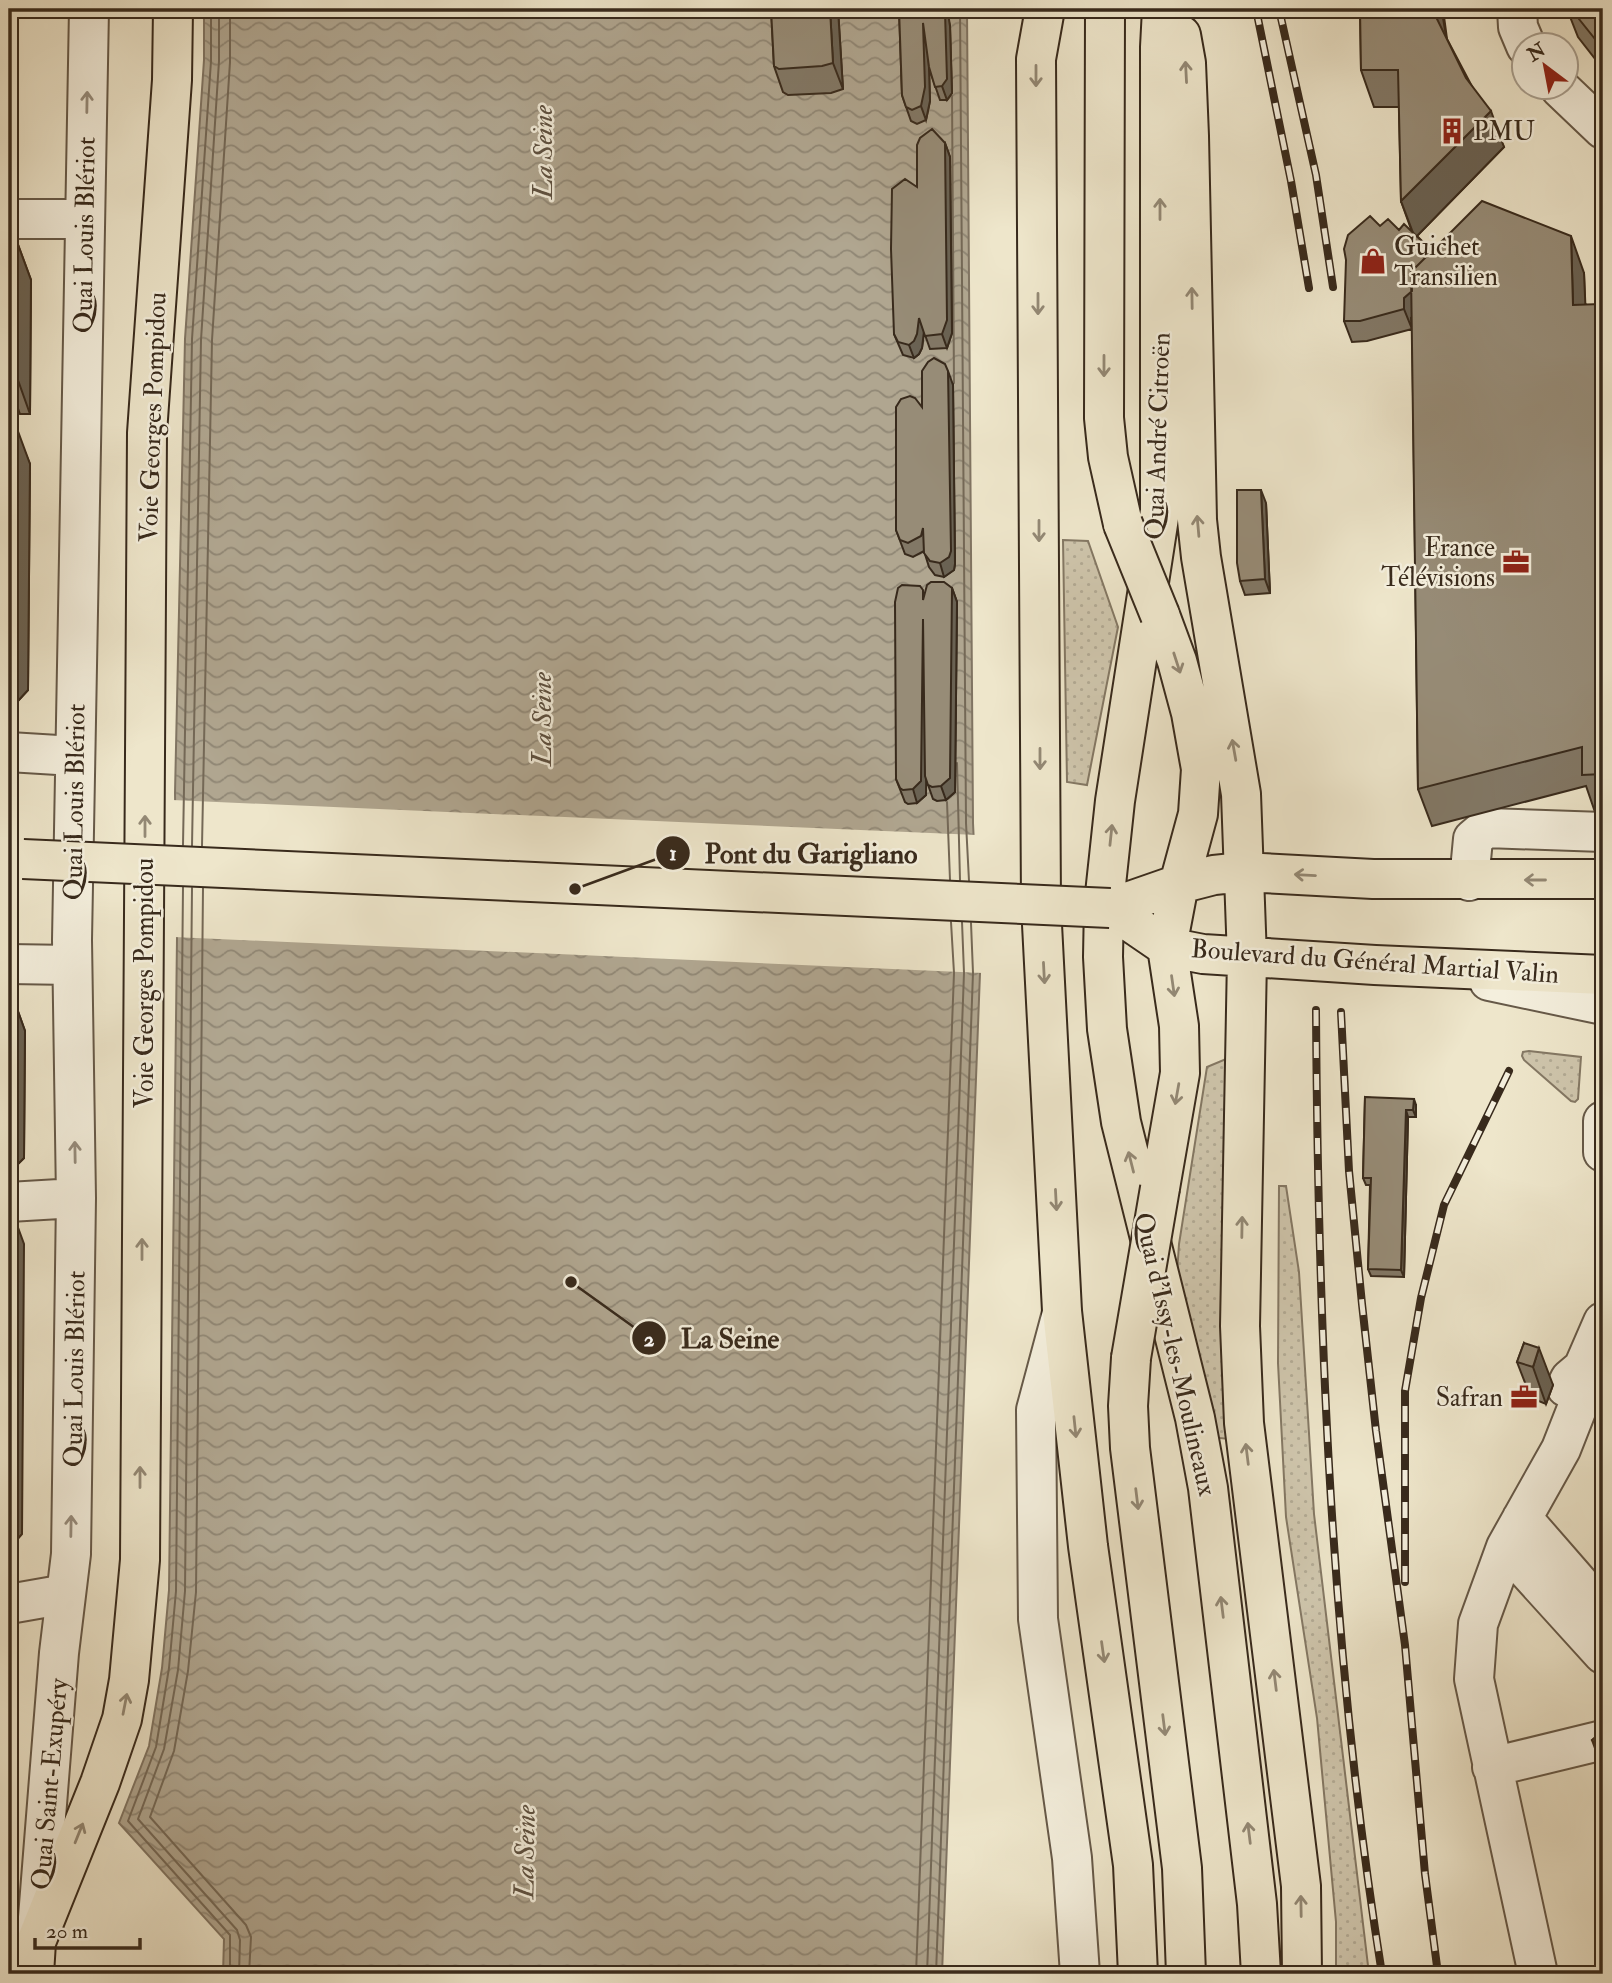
<svg xmlns="http://www.w3.org/2000/svg" width="1612" height="1983" font-family="'IM FELL Double Pica',serif">
	<style>
		.grass { fill: url(#grass-dots); stroke: #847864; stroke-width: 2 }
		.water { fill: url(#water-waves); stroke: #807462; stroke-width: 2 }
		.pier { fill: #eee6cb }
		.lines { fill: none; stroke-linecap: round; stroke-linejoin: round }
		.shore { stroke: #746856; stroke-width: 2 }
		.minor-casing { stroke: #665948; stroke-width: 42 }
		.major-casing { stroke: #382a1c; stroke-width: 42 }
		.minor { stroke: #f4efdd; stroke-width: 38 }
		.major { stroke: #eee6cb; stroke-width: 38 }
		.rail-casing { stroke: #382a1c; stroke-width: 8 }
		.rail { stroke: #f4efdd; stroke-width: 5; stroke-dasharray: 16; stroke-linecap: butt }
		.major-bridge-casing { stroke: #382a1c; stroke-width: 42; stroke-linecap: butt }
		.major-bridge { stroke: #eee6cb; stroke-width: 38 }
		.wall { fill: #827866; stroke: #382a1c; stroke-width: 2 }
		.shaded-wall { fill: #6a6253; stroke: #382a1c; stroke-width: 2 }
		.building { fill: #978c77; stroke: #382a1c; stroke-width: 2 }
		.oneway { stroke: #938874 }
		.oneway2 { stroke: #968c7c }
		.labels { text-anchor: middle; stroke-width: 5; stroke-linejoin: round; paint-order: stroke }
		.poi-label { font-size: 26px; fill: #382a1c; stroke: #f4efdd; text-anchor: start }
		.street-label { font-size: 26px; fill: #382a1c; stroke: #f4efdd }
		.water-label { font-size: 28px; font-style: italic; fill: #5c4f3f; stroke: #f4efdd }
		.leader { fill: none; stroke: #382a1c; stroke-width: 2.5 }
		.callout-dot { fill: #382a1c; stroke: #f4efdd; stroke-width: 2.5 }
		.mark-label { font-size: 21px; text-anchor: middle; font-weight: bold; fill: #fff }
		.callout-label { font-size: 28px; text-anchor: middle; font-weight: bold; fill: #382a1c; stroke: #f4efdd; stroke-width: 5; stroke-linejoin: round; paint-order: stroke }
	</style>
	<defs>
		<pattern id="grass-dots" width="8" height="8" patternUnits="userSpaceOnUse" patternTransform="scale(1.75)"><rect width="8" height="8" fill="#cfc6ad"/><path d="M2 2h.1M6 6h.1" fill="none" stroke="#b2aa94" stroke-width="1.8" stroke-linecap="round"/></pattern>
		<pattern id="water-waves" width="16" height="10" patternUnits="userSpaceOnUse" patternTransform="scale(1.75)"><rect width="16" height="10" fill="#b0a690"/><path d="M0 5q4-4 8 0t8 0" fill="none" stroke="#908775"/></pattern>
	</defs>
	<rect width="100%" height="100%" fill="#eee6cb"/>
	<filter id="stains"><feTurbulence type="fractalNoise" baseFrequency=".00286" numOctaves="4"/><feColorMatrix values="0 0 0 0 .2 0 0 0 0 .09 0 0 0 0 .02 0 0 0 .5 -.17"/></filter>
	<radialGradient id="worn" r=".72"><stop offset=".6" stop-color="#630" stop-opacity="0"/><stop offset="1" stop-color="#630" stop-opacity=".3"/></radialGradient>
	<path class="grass" d="M1063 540 1088 541 1118 627 1087 785 1067 782Z
		M1529 1051 1581 1057 1578 1099 1575 1102 1571 1101 1524 1060 1522 1056 1523 1052Z
		M1226 1059 1229 1439 1210 1437 1176 1289 1179 1244 1207 1067Z
		M1279 1186H1286L1299 1272 1314 1514 1369 1974H1336V1922L1317 1718 1286 1517 1278 1363Z"/>
	<path class="water" d="M204 9H967L973 823 980 973 942 1974H223L224 1939 119 1823 149 1746 162 1668 169 1590 177 938 175 793 185 339 204 60Z"/>
	<path class="pier" d="M172 800 977 835 983 973 174 937Z"/>
	<g class="lines">
		<path class="shore" d="M960 9 966 823 969 881
			M952 96 954 383
			M957 763 960 880
			M947 802 950 880
			M183 845 192 339 211 61V9
			M192 846 201 340 219 61V9
			M202 846 212 340 230 62V9
			M183 887 176 1591 169 1668 156 1747 128 1821 230 1935V1974
			M192 888 185 1591 178 1670 164 1749 138 1819 237 1930 240 1940 239 1974
			M203 888 196 1592 188 1671 174 1751 150 1817 246 1925 251 1937 249 1974
			M916 1974 954 973 951 922
			M927 1974 964 973 962 922
			M936 1974 973 973 971 923"/>
		<g class="minor-casing">
			<path id="minor" d="M1517 9 1518 27 1526 46
				M1560 88 1603 129
				M9 219H83
				M9 752 74 756
				M1469 881 1473 839 1486 828 1603 832
				M9 964 72 965
				M1489 981 1603 1005
				M1603 1121V1152
				M9 1202 76 1198
				M1062 1313 1036 1410 1038 1619 1072 1858 1080 1974
				M1566 1387 1570 1379 1583 1368 1603 1322
				M1522 1518 1603 1611
				M1506 1547 1603 1654
				M9 1604 66 1594
				M1492 1767 1603 1740
				M37 1930 59 1653 71 1554 76 1198 72 940 89 9
				M1538 1974 1474 1679 1478 1624 1506 1547 1561 1449 1585 1388 1583 1368"/>
		</g>
		<g class="major-casing">
			<path id="major" d="M1045 9 1036 59 1041 905 1062 1311 1088 1546 1133 1865 1138 1974
				M1105 9 1104 418 1108 457 1123 524
				M1162 9 1160 47V511L1115 801 1104 903 1103 957 1107 1029 1121 1122 1195 1418 1208 1488 1257 1904 1261 1974
				M1181 35 1186 63 1189 136 1197 520 1201 557 1241 794 1247 958 1240 1326 1244 1423 1301 1886 1302 1974
				M1160 615 1177 661 1191 713 1201 769 1198 814 1179 884 1167 947 1179 1026 1180 1073 1160 1188
				M1110 908 1167 947 1203 954 1375 965 1603 975
				M1110 908 1179 884 1214 875 1243 872 1373 879H1603
				M1131 1358 1128 1406 1130 1448 1182 1868 1186 1974
				M34 1974 36 1942 100 1783 122 1719 129 1680 140 1560 147 433 172 80 173 9"/>
		</g>
		<use href="#minor" class="minor"/>
		<use href="#major" class="major"/>
		<g class="rail-casing">
			<path id="rail" d="M1256 9 1291 181 1309 288
				M1279 9 1316 175 1333 287
				M1316 1010C1318 1332 1331 1656 1382 1974
				M1341 1012 1349 1171 1362 1304 1376 1431 1405 1645 1425 1874 1438 1974
				M1405 1582V1391L1421 1298 1444 1205 1509 1071"/>
		</g>
		<use href="#rail" class="rail"/>
		<g class="major-bridge-casing">
			<path id="major-bridge" d="M1123 524 1160 615
				M23 859 1110 908
				M1131 1358 1160 1188"/>
		</g>
		<use href="#major-bridge" class="major-bridge"/>
	</g>
	<path class="wall" d="M771 9H838L843 89 831 93 788 95 783 92 774 66Z
		M899 9H946L950 26 952 93 947 100H940L929 68 930 101 926 120 917 124 911 121 902 95Z
		M1360 9H1443L1447 39 1504 147 1417 236 1432 251 1584 273 1585 304 1603 313V812H1595L1586 786 1432 826 1418 789 1412 318V329L1367 341 1352 342 1344 321 1380 226 1412 232 1401 201 1399 107H1374L1361 70Z
		M1567 9H1603V69L1578 37Z
		M945 143 950 157 952 333 947 348 930 349 924 332 922 348 919 354 914 358 903 355 894 334 917 187Z
		M9 226 13 231 31 280 30 414H20L17 406H9Z
		M953 385 955 564 954 570 944 577 935 575 929 567 924 551 913 557 905 554 896 530 922 407Z
		M9 415 30 464 28 690 17 702 9 701Z
		M1266 503 1270 593 1245 595 1240 581Z
		M952 588 957 602 955 792 946 800 937 801 933 799 926 779V795L917 803 908 804 905 802 896 779 925 594Z
		M9 986 25 1031 24 1158 13 1169H9Z
		M1365 1097 1416 1105V1117H1408L1404 1277 1371 1276 1368 1269 1370 1185H1366L1363 1178Z
		M1524 1343 1553 1385 1546 1404 1531 1398 1517 1362Z
		M1603 1731V1770L1592 1740Z"/>
	<path class="shaded-wall" d="M9 9H10V147L9 144Z
		M830 9H838L843 89 833 63Z
		M945 9H946L948 13 950 26 952 93 947 100 942 86Z
		M1434 9H1443V18L1449 54 1436 17Z
		M923 23 928 37 930 101 926 120 921 106Z
		M1603 30V62L1595 39Z
		M1491 111 1504 147 1415 238 1401 201Z
		M945 143 950 157 952 333 947 348 942 334Z
		M13 231 31 280 30 414 13 366Z
		M1571 236 1584 273 1587 342 1573 305Z
		M1442 262 1450 282 1411 318 1412 329 1404 309V298Z
		M1600 304 1603 313V392Z
		M919 318 924 331 922 348 919 354 914 358 909 345Z
		M948 371 953 385 955 564 954 570 944 577 940 563Z
		M12 415 30 464 28 690 17 702 9 679 11 572 16 515 12 503Z
		M1261 490 1266 503 1270 593 1265 579Z
		M952 588 957 602 955 792 946 800 941 786Z
		M923 619 928 633 926 795 917 803 913 789Z
		M9 986 25 1031 24 1158 13 1169 9 1158Z
		M1414 1099 1416 1105V1117L1413 1110Z
		M1406 1110 1408 1117 1404 1277 1401 1270Z
		M9 1203 24 1244 22 1534 9 1549Z
		M1539 1348 1553 1385 1546 1404 1533 1367Z"/>
	<path class="building" d="M771 9H830L833 63 822 66 779 69 774 66Z
		M899 9H922L923 13 924 9H945V12L947 79 942 86 935 87 929 67 923 23 925 87 921 106 912 110 906 107 902 95Z
		M1360 9H1434L1436 17 1466 78 1491 111 1401 201 1398 70H1361Z
		M1571 9H1603V30L1595 39Z
		M932 129 945 143 947 320 942 334 925 336 919 318 917 334 914 341 909 345 898 342 894 334 891 249 892 189 905 179 917 187V145L920 138Z
		M1482 201 1571 236 1573 305 1600 304 1603 392V774L1582 775V747L1418 789 1411 272Z
		M1370 216 1380 226 1388 219 1399 230 1404 224 1432 251 1411 272 1412 291 1404 298V309L1360 321H1344L1346 260 1344 249 1348 235Z
		M9 226 13 231V366L9 365Z
		M934 358 945 364 948 371 951 551 949 557 940 563 930 561 924 553 923 528 921 536 908 543 900 540 896 530V407L901 399 910 396 915 398 922 407V371L928 362Z
		M9 415H12V503H9Z
		M1237 490H1261L1265 579 1240 581 1237 563Z
		M9 515H16L15 584 11 572H9Z
		M9 572H11V642L9 644Z
		M931 582H944L952 588 950 778 941 786 932 787 928 785 925 776 923 619 921 781 913 789 903 790 900 788 896 779 895 602 898 588 902 585 920 586 923 590V600L927 585Z
		M1365 1097 1414 1099 1413 1110H1406L1401 1270 1368 1269 1371 1178H1363Z
		M1524 1343 1539 1348 1533 1367 1517 1362Z
		M1603 1731V1752L1592 1740Z"/>
	<defs><path id="oneway-shaft" d="M-6 0H5M1.5-3L5.5 0L1.5 3" fill="none" stroke-width="1.6" stroke-linecap="round" stroke-linejoin="round" transform="scale(1.75)"/></defs>
	<g class="oneway">
		<use href="#oneway-shaft" transform="translate(1186 72) rotate(-93)"/>
		<use href="#oneway-shaft" transform="translate(1036 76) rotate(90)"/>
		<use href="#oneway-shaft" transform="translate(1160 209) rotate(-90)"/>
		<use href="#oneway-shaft" transform="translate(1192 298) rotate(-91)"/>
		<use href="#oneway-shaft" transform="translate(1038 304) rotate(90)"/>
		<use href="#oneway-shaft" transform="translate(1104 366) rotate(90)"/>
		<use href="#oneway-shaft" transform="translate(1198 526) rotate(-95)"/>
		<use href="#oneway-shaft" transform="translate(1039 531) rotate(90)"/>
		<use href="#oneway-shaft" transform="translate(1177 663) rotate(72)"/>
		<use href="#oneway-shaft" transform="translate(1234 750) rotate(-100)"/>
		<use href="#oneway-shaft" transform="translate(1040 759) rotate(90)"/>
		<use href="#oneway-shaft" transform="translate(145 826) rotate(-90)"/>
		<use href="#oneway-shaft" transform="translate(1111 835) rotate(-84)"/>
		<use href="#oneway-shaft" transform="translate(1305 875) rotate(-177)"/>
		<use href="#oneway-shaft" transform="translate(1535 880) rotate(180)"/>
		<use href="#oneway-shaft" transform="translate(1044 973) rotate(87)"/>
		<use href="#oneway-shaft" transform="translate(1173 986) rotate(82)"/>
		<use href="#oneway-shaft" transform="translate(1177 1094) rotate(100)"/>
		<use href="#oneway-shaft" transform="translate(1131 1162) rotate(-104)"/>
		<use href="#oneway-shaft" transform="translate(1056 1200) rotate(87)"/>
		<use href="#oneway-shaft" transform="translate(1242 1227) rotate(-89)"/>
		<use href="#oneway-shaft" transform="translate(142 1249) rotate(-90)"/>
		<use href="#oneway-shaft" transform="translate(1075 1427) rotate(84)"/>
		<use href="#oneway-shaft" transform="translate(1247 1454) rotate(-97)"/>
		<use href="#oneway-shaft" transform="translate(140 1477) rotate(-90)"/>
		<use href="#oneway-shaft" transform="translate(1137 1499) rotate(83)"/>
		<use href="#oneway-shaft" transform="translate(1222 1607) rotate(-97)"/>
		<use href="#oneway-shaft" transform="translate(1103 1652) rotate(82)"/>
		<use href="#oneway-shaft" transform="translate(1275 1680) rotate(-97)"/>
		<use href="#oneway-shaft" transform="translate(125 1704) rotate(-79)"/>
		<use href="#oneway-shaft" transform="translate(1164 1725) rotate(83)"/>
		<use href="#oneway-shaft" transform="translate(79 1833) rotate(-68)"/>
		<use href="#oneway-shaft" transform="translate(1249 1833) rotate(-97)"/>
		<use href="#oneway-shaft" transform="translate(1301 1906) rotate(-91)"/>
	</g>
	<g class="oneway2">
		<use href="#oneway-shaft" transform="translate(87 102) rotate(-89)"/>
		<use href="#oneway-shaft" transform="translate(75 1152) rotate(-91)"/>
		<use href="#oneway-shaft" transform="translate(71 1526) rotate(-89)"/>
	</g>
	<defs>
		<g id="building-bare" transform="scale(2.1)"><path d="M-4-6H4V6H1V3H-1V6H-4ZM-2.5-4.3h1.7v1.8h-1.7ZM.8-4.3h1.7v1.8H.8ZM-2.5-1h1.7V.8h-1.7ZM.8-1h1.7V.8H.8Z" fill="#8f2418" stroke="#f4efdd" stroke-width="2.5" paint-order="stroke"/></g>
		<g id="shop-bare" transform="scale(2.1)"><path d="M-5-2.5h2.3a2.7 3.5 0 0 1 5.4 0H5L5.5 6h-11ZM-1.5-2.5h3a1.5 2.3 0 0 0-3 0Z" fill="#8f2418" stroke="#f4efdd" stroke-width="2.5" paint-order="stroke"/></g>
		<g id="office-bare" transform="scale(2.1)"><path d="M-6-3h4V-5.5h4V-3h4V5H-6ZM-1-4.5V-3h2v-1.5ZM-6 0V1H6V0Z" fill="#8f2418" stroke="#f4efdd" stroke-width="2.5" paint-order="stroke"/></g>
	</defs>
	<g fill-rule="evenodd">
		<use href="#building-bare" x="1452" y="131"/>
		<use href="#shop-bare" x="1373" y="261"/>
		<use href="#office-bare" x="1516" y="562"/>
		<use href="#office-bare" x="1524" y="1397"/>
	</g>
	<g class="labels">
		<g class="poi-label">
			<text x="1473" y="140">PMU</text>
			<text x="1394" y="255">Guichet<tspan x="1394" dy="30">Transilien</tspan></text>
			<text x="1495" y="556" text-anchor="end">France<tspan x="1495" dy="30">Télévisions</tspan></text>
			<text x="1503" y="1406" text-anchor="end">Safran</text>
		</g>
		<g class="street-label">
			<text transform="translate(84 235) rotate(-89)" y="9">Quai Louis Blériot</text>
			<text transform="translate(152 417) rotate(-88)" y="9">Voie Georges Pompidou</text>
			<text transform="translate(1157 436) rotate(-88)" y="9">Quai André Citroën</text>
			<text transform="translate(74 802) rotate(-89)" y="9">Quai Louis Blériot</text>
			<text transform="translate(1375 961) rotate(4)" y="9">Boulevard du Général Martial Valin</text>
			<text transform="translate(144 983) rotate(-90)" y="9">Voie Georges Pompidou</text>
			<text transform="translate(1176 1354) rotate(77)" y="9">Quai d'Issy-les-Moulineaux</text>
			<text transform="translate(74 1369) rotate(-89)" y="9">Quai Louis Blériot</text>
			<text transform="translate(49 1784) rotate(-85)" y="9">Quai Saint-Exupéry</text>
		</g>
		<g class="water-label">
			<text transform="translate(542 152) rotate(-90)" y="10">La Seine</text>
			<text transform="translate(541 719) rotate(-90)" y="10">La Seine</text>
			<text transform="translate(524 1852) rotate(-89)" y="10">La Seine</text>
		</g>
	</g>
	<path class="leader" d="M575 889L673 853M571 1282L649 1338"/>
	<g class="callout-dot">
		<circle cx="575" cy="889" r="7"/>
		<circle cx="571" cy="1282" r="7"/>
		<circle cx="673" cy="853" r="18"/>
		<circle cx="649" cy="1338" r="18"/>
	</g>
	<g class="mark-label">
		<text x="673" y="860">1</text>
		<text x="649" y="1346">2</text>
	</g>
	<g class="callout-label">
		<text x="811" y="863">Pont du Garigliano</text>
		<text x="730" y="1348">La Seine</text>
	</g>
	<rect width="1612" height="1983" fill="none" stroke="#eee6cb" stroke-width="35"/>
	<rect x="10" y="10" width="1591" height="1962" fill="none" stroke="#382a1c" stroke-width="3.5"/>
	<rect x="18" y="18" width="1577" height="1948" fill="none" stroke="#382a1c" stroke-width="2"/>
	<g transform="translate(1545 66) rotate(328)"><circle r="33" fill="#f4efdd" stroke="#a9a090" stroke-width="2"/>
	<path d="M0-5L12 26L0 18L-12 26Z" fill="#8f2418"/>
	<text y="-10" font-size="19" font-weight="bold" text-anchor="middle" fill="#382a1c">N</text>
	</g>
	<path d="M35 1938v10h105v-10" fill="none" stroke="#382a1c" stroke-width="3.5"/>
	<text x="46" y="1938" font-size="21" fill="#382a1c" stroke="#f4efdd" stroke-width="5" paint-order="stroke">20 m</text>
	<rect width="100%" height="100%" filter="url(#stains)"/>
	<rect width="100%" height="100%" fill="url(#worn)"/>
</svg>
